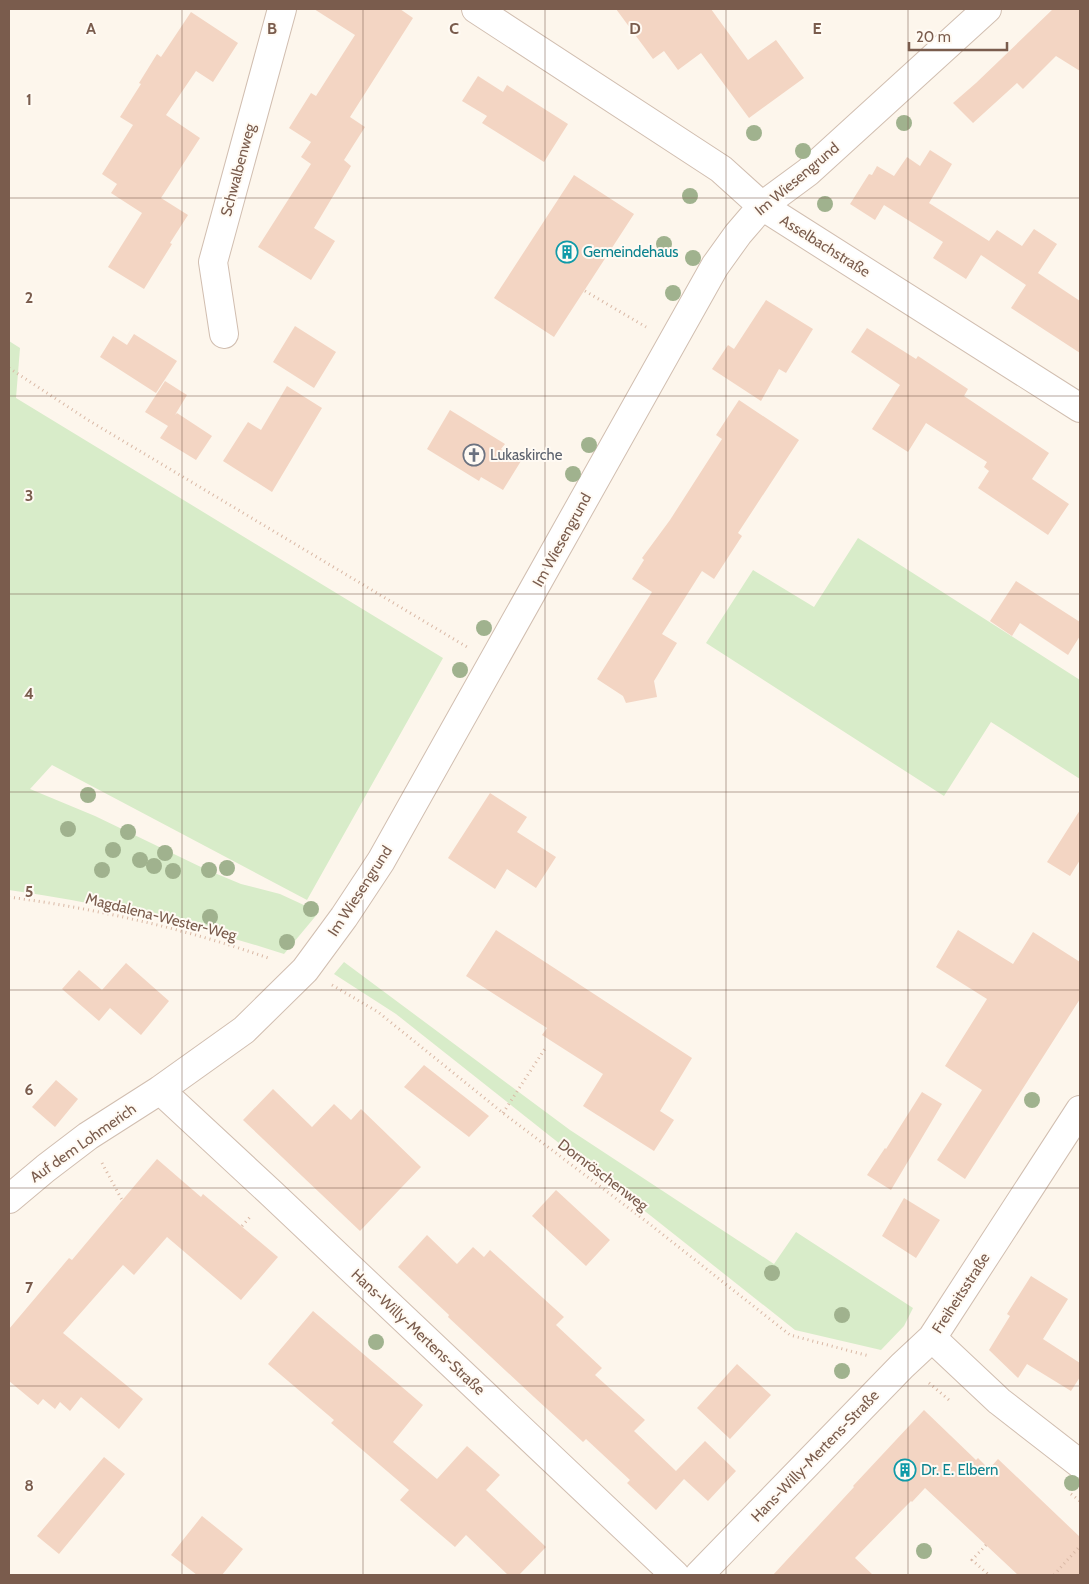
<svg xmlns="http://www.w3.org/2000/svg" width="1089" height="1584" font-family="Cabin,sans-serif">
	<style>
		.green { fill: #d8ecc9 }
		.building { fill: #f3d5c3 }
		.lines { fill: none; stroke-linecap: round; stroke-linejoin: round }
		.minor-casing { stroke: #d1beb0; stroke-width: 30 }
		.path { stroke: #d9b8a5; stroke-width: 3; stroke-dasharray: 1 4; stroke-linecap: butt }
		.minor { stroke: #fff; stroke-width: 28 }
		.tree { fill: #a0b28e }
		.grid { fill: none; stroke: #7a5c4d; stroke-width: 1; stroke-opacity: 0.55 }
		.labels { text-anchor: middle; stroke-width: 4; stroke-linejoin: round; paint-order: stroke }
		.street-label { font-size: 15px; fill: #7a5c4d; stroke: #fffaf3 }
		.culture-label { font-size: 15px; fill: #0d838f; stroke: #fffaf3; text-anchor: start }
		.worship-label { font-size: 15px; fill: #5b616d; stroke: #fffaf3; text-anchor: start }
		.grid-label { font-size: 16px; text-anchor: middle; font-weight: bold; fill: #7a5c4d; stroke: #fffaf3; stroke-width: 4; stroke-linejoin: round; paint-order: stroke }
	</style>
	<rect width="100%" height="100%" fill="#fdf6ec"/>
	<path class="green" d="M9 341 20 348 16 398 443 658 307 900 52 765 30 789 95 816 205 869 241 884 280 894 319 912 284 954C194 925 102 903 9 890Z
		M858 538 1080 680V779L991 722 944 796 706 643 753 570 814 607Z
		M344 962 570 1130 774 1264 796 1232 913 1308 904 1326 881 1350 795 1330 396 1014 334 974Z"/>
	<path class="building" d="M314 9H400L413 18 350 117 365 127 344 160 351 166 314 228 335 241 311 280 258 247 311 164 301 157 311 142 289 128 311 93 316 96 355 35Z
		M616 9H711L748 60 776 40 804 78 749 118 701 53 678 70 664 51 653 59Z
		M1053 9H1080V71L1056 56 1023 89 1017 83 973 123 953 103 976 83Z
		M191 12 238 43 213 82 196 71 166 115 200 138 161 198 188 215 170 243 172 244 144 289 108 267 142 213 111 193 117 184 102 174 133 125 120 117 141 84 139 83 157 54 161 57Z
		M478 76 503 92 507 85 568 124 544 162 482 123 487 116 462 101Z
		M930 150 952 164 929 203 989 241 997 230 1022 246 1034 229 1057 244 1038 273 1080 301V353L1011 308 1026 285 981 255 966 279 933 258 943 242 884 205 875 220 850 204 869 174 872 175 877 166 894 176 907 157 920 166Z
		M574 175 634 214 554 337 494 298Z
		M766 300 813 329 786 373 779 369 761 401 712 369 728 345 734 349Z
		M295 326 336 352 314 388 273 362Z
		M867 328 916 359 918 356 968 389 964 396 1049 453 1032 479 1069 504 1048 535 978 488 989 471 984 467 987 462 926 423 908 452 872 429 900 385 851 352Z
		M134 334 177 361 156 393 100 357 113 336 127 345Z
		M165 381 187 395 175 415 177 413 212 436 196 460 160 438 168 426 145 412Z
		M287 386 322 408 272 492 223 461 248 422 261 430Z
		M739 400 799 440 738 533 742 536 714 579 702 571 662 634 677 643 654 681 657 697 626 703 623 696 597 679 652 592 632 579 644 560 642 558 670 520 722 439 716 435Z
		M450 410 505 444 501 449 521 461 503 490 481 477 479 481 427 449Z
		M1016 581 1080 622V636L1068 655 1020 623 1012 636 990 621Z
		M490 793 527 817 517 832 556 857 536 888 507 869 495 889 448 858Z
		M1080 810V860L1070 876 1047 862Z
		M496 930 692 1058 660 1111 674 1120 654 1151 583 1106 603 1074 542 1035 547 1028 466 976Z
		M958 930 1013 964 1033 932 1080 962V999L965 1179 937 1160 982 1090 945 1066 987 999 936 967Z
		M126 963 169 1001 141 1035 110 1008 99 1021 62 989 79 970 102 990Z
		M424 1065 489 1116 469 1137 404 1087Z
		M56 1080 78 1099 55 1127 32 1107Z
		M273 1089 312 1127 334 1104 351 1120 361 1109 421 1167 360 1231 243 1120Z
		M922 1092 942 1104 891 1190 867 1175 885 1148 886 1149Z
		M157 1159 201 1197 203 1194 278 1257 241 1300 167 1237 134 1275 123 1265 63 1333 143 1399 119 1429 81 1397 70 1411 60 1402 55 1409 43 1399 38 1405 9 1381V1329L69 1258 72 1260Z
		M556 1190 610 1240 586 1266 532 1216Z
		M904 1198 940 1220 916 1258 882 1236Z
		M427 1235 457 1264 473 1247 484 1257 490 1250 564 1317 556 1325 602 1368 595 1375 645 1420 634 1431 676 1471 705 1441 736 1471 708 1501 684 1479 656 1510 627 1483 630 1480 586 1439 583 1442 534 1397 448 1317 449 1315 398 1267Z
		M1031 1276 1068 1299 1043 1339 1080 1363V1377L1071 1391 1027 1364 1018 1378 989 1350 1010 1316 1007 1314Z
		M313 1311 423 1405 393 1442 437 1479 467 1446 500 1475 486 1490 546 1547 519 1575H508L466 1535 455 1547 400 1500 409 1490 331 1423 334 1420 268 1364Z
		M737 1364 771 1395 730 1439 697 1408Z
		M924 1410 976 1460 978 1458 989 1469 998 1459 1080 1537V1575H1018L925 1488 912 1502 911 1501 855 1558 873 1575H773L854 1487 853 1486Z
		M104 1457 125 1474 59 1554 37 1536Z
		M202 1516 243 1549 222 1575H197L171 1555Z"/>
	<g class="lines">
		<g class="minor-casing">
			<path id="minor" d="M476 9 721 169 762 206 1080 408
				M224 334 213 262 282 9
				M160 1090 271 1193 675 1575
				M9 1199 46 1168 88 1136 160 1090 244 1030 305 970 344 917 381 861 715 266 738 234 762 206 808 172 987 9
				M932 1338 999 1401 1080 1464
				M699 1575 902 1366 932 1338 1080 1110"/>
		</g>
		<path class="path" d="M585 291 646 327
			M9 368 88 420 467 647
			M9 897C98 909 187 929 271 959
			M332 985 378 1012 503 1113 647 1222 790 1335 869 1356
			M503 1113 546 1047
			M102 1163 122 1200
			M242 1226 252 1215
			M929 1383 949 1400
			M1071 1494 1080 1501
			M986 1545 972 1560 989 1575
			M1054 1575 1080 1546"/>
		<use href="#minor" class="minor"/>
	</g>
	<g class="tree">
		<circle cx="904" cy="123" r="8"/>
		<circle cx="754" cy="133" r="8"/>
		<circle cx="803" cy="151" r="8"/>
		<circle cx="690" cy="196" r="8"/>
		<circle cx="825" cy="204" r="8"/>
		<circle cx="664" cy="244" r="8"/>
		<circle cx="693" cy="258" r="8"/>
		<circle cx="673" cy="293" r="8"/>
		<circle cx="589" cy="445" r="8"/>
		<circle cx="573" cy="474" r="8"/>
		<circle cx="484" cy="628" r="8"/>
		<circle cx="460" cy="670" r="8"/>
		<circle cx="88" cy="795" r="8"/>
		<circle cx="68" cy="829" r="8"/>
		<circle cx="128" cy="832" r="8"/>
		<circle cx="113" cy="850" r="8"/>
		<circle cx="165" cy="853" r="8"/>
		<circle cx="140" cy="860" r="8"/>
		<circle cx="154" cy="866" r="8"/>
		<circle cx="227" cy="868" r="8"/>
		<circle cx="102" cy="870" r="8"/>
		<circle cx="209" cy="870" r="8"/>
		<circle cx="173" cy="871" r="8"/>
		<circle cx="311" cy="909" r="8"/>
		<circle cx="210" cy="917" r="8"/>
		<circle cx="287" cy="942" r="8"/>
		<circle cx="1032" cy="1100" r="8"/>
		<circle cx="772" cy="1273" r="8"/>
		<circle cx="842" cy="1315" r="8"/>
		<circle cx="376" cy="1342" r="8"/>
		<circle cx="842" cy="1371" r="8"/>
		<circle cx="1072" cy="1483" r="8"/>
		<circle cx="924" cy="1551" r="8"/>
	</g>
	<path class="grid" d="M182 9V1575M363 9V1575M545 9V1575M726 9V1575M908 9V1575M9 198H1080M9 396H1080M9 594H1080M9 792H1080M9 990H1080M9 1188H1080M9 1386H1080"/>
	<defs>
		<g id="building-ring" transform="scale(1.125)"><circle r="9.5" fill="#fffaf3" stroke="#0f9aa8" stroke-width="1.5"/><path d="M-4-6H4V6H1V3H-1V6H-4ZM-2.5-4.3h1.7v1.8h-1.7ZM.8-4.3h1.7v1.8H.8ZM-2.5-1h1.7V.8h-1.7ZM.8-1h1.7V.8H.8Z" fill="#0f9aa8"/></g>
		<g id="church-ring" transform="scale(1.125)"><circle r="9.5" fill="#fffaf3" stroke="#6b7280" stroke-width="1.5"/><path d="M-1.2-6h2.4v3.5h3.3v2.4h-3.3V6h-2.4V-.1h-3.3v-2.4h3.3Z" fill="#6b7280"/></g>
	</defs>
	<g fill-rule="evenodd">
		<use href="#building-ring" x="567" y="252"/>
		<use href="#church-ring" x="474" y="455"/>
		<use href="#building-ring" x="905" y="1470"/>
	</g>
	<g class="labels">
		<g class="street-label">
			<text transform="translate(238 170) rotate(-75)" y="5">Schwalbenweg</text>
			<text transform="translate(797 179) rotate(-40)" y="5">Im Wiesengrund</text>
			<text transform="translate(825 246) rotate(32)" y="5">Asselbachstraße</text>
			<text transform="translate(562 540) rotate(-61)" y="5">Im Wiesengrund</text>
			<text transform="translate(360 891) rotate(-57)" y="5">Im Wiesengrund</text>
			<text transform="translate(161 917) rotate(14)" y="5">Magdalena-Wester-Weg</text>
			<text transform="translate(83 1143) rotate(-35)" y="5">Auf dem Lohmerich</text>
			<text transform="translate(603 1175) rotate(37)" y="5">Dornröschenweg</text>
			<text transform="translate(961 1293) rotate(-57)" y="5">Freiheitsstraße</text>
			<text transform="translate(418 1332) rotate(43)" y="5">Hans-Willy-Mertens-Straße</text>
			<text transform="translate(815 1456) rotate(-46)" y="5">Hans-Willy-Mertens-Straße</text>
		</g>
		<g class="culture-label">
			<text x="583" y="257">Gemeindehaus</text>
			<text x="921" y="1475">Dr. E. Elbern</text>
		</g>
		<g class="worship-label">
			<text x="490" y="460">Lukaskirche</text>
		</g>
	</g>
	<g class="grid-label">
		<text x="91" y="34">A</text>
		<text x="272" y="34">B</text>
		<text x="454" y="34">C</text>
		<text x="635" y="34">D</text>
		<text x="817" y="34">E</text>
		<text x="29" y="105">1</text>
		<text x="29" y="303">2</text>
		<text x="29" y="501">3</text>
		<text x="29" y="699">4</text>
		<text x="29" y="897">5</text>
		<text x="29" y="1095">6</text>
		<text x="29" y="1293">7</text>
		<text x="29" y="1491">8</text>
	</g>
	<rect width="1089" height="1584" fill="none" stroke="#7a5c4d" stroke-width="20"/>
	<path d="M909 42v8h98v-8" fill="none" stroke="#7a5c4d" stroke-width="2.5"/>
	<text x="916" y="42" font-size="15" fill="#7a5c4d" stroke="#fffaf3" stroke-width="4" paint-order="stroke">20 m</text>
</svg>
